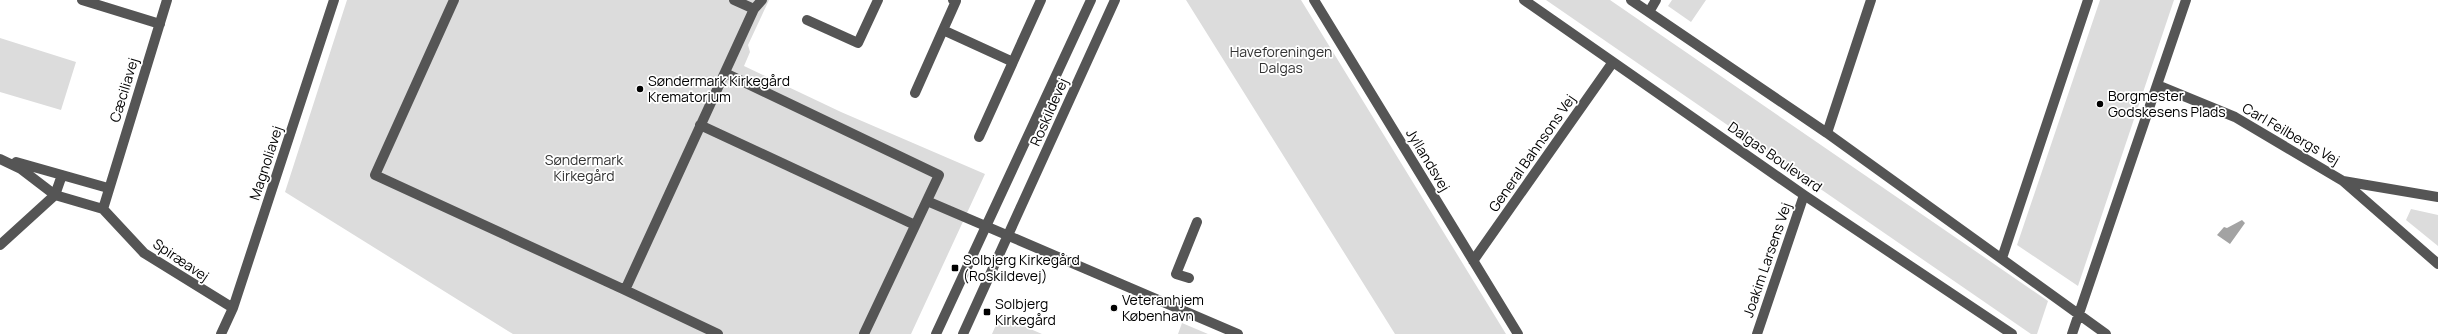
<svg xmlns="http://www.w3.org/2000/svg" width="2438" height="334" font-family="Manrope,sans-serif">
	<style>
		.green { fill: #dcdcdc }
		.water { fill: #a3a3a3 }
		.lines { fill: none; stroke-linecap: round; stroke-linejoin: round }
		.minor { stroke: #555; stroke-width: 10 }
		.poi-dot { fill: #000; stroke: #fff; stroke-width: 1.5 }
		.labels { text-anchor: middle; stroke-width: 3.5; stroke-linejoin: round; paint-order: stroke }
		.park-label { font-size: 14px; fill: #333; stroke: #fff }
		.poi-label { font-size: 14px; fill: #000; stroke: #fff; text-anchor: start }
		.street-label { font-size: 14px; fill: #000; stroke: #fff }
	</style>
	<rect width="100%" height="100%" fill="#fff"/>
	<path class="green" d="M347 0H769L748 45 750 52 744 66 841 112 985 174 911 334H513L285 192Z
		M1186 0H1301L1506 334H1395Z
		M1546 0H1610L2048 301 2037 334H2031Z
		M1672 0H1706L1691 22 1668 6Z
		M2100 0H2174L2078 286 2017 245Z
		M0 38 76 62 61 110 0 92Z
		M2411 209 2438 215V246L2406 220Z
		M1000 316 1042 334H992Z
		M1182 323 1208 334H1178Z"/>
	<path class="water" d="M2242 220 2245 223 2230 244 2217 235 2224 227 2227 228Z"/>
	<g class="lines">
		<path class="minor" d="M82 0 160 24
			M454 0 375 175 625 290
			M953 0 956 1 943 30 1013 62
			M1314 0 1518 334
			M1524 0 1804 195 2012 334
			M1631 0 1827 133 2106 334
			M754 9 762 0
			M1649 12 1656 0
			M807 20 858 43 878 0
			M725 73 939 175 864 334
			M2157 85 2235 117 2343 181 2438 264
			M915 93 943 30
			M700 125 915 225
			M1827 133 1871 0
			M979 137 1041 0
			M0 159 21 169 55 195 103 209
			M16 162 108 188
			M2343 181 2438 197
			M927 201 1238 334
			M103 209 167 0
			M103 209 144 253 233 308
			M0 245 55 195 62 175
			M2002 258 2088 0
			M1473 261 1613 62
			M1189 278 1176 274 1197 222
			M221 334 233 308 334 0
			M718 334 625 290 754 9 734 0
			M936 334 1091 0
			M963 334 1115 0
			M1757 334 1804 195
			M2072 334 2186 0"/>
	</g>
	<g class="poi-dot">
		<circle cx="640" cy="89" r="4"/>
		<circle cx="2100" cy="104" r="4"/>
		<rect x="951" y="264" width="8" height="8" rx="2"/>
		<circle cx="1114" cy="308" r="4"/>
		<rect x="983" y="308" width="8" height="8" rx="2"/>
	</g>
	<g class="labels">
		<g class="park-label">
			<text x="1281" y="57">Haveforeningen<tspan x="1281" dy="16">Dalgas</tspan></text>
			<text x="584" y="165">Søndermark<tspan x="584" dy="16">Kirkegård</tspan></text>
		</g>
		<g class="poi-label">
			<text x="648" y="86">Søndermark Kirkegård<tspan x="648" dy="16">Krematorium</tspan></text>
			<text x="2108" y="101">Borgmester<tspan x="2108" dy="16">Godskesens Plads</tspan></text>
			<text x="963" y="265">Solbjerg Kirkegård<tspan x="963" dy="16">(Roskildevej)</tspan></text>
			<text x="1122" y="305">Veteranhjem<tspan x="1122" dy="16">København</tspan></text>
			<text x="995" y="309">Solbjerg<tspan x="995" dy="16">Kirkegård</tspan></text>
		</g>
		<g class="street-label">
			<text transform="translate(124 90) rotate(-73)" y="5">Cæciliavej</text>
			<text transform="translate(1049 112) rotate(-66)" y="5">Roskildevej</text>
			<text transform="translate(2291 134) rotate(30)" y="5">Carl Feilbergs Vej</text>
			<text transform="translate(1532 153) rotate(-55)" y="5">General Bahnsons Vej</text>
			<text transform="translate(1775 157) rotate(35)" y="5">Dalgas Boulevard</text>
			<text transform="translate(1428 160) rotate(59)" y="5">Jyllandsvej</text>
			<text transform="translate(266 163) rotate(-72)" y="5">Magnoliavej</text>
			<text transform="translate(181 260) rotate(34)" y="5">Spiræavej</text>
			<text transform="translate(1767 260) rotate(-71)" y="5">Joakim Larsens Vej</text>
		</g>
	</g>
</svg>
